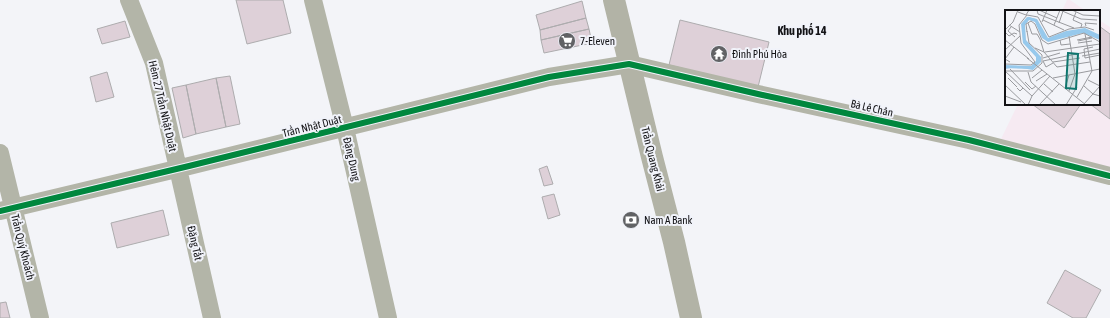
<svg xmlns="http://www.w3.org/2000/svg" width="1110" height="318" font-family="'Asap Condensed',sans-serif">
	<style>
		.medical { fill: #f6eaf2 }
		.building { fill: #ded0d8; stroke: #adacae }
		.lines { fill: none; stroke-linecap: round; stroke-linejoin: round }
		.street { stroke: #b3b5a8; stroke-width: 18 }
		.secondary { stroke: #b2b3a6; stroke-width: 22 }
		.cycleway-casing { stroke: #f1f3fa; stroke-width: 8 }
		.cycleway { stroke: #00873e; stroke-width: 6 }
		.labels { text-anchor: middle; stroke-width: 4; stroke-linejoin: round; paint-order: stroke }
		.poi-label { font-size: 11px; fill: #131316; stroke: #f1f3fa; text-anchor: start }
		.street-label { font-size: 11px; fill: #131316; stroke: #f1f3fa }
		.neighbourhood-label { font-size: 12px; font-weight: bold; fill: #131316; stroke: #f1f3fa }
		.inset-river { fill: none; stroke: #97c9ec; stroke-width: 2 }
		.inset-road { fill: none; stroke: #999a9e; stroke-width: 1 }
		.view { fill: #0f766e; fill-opacity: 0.15; stroke: #0f766e; stroke-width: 2 }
		.inset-edge { fill: none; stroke: #131316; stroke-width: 2 }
	</style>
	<rect width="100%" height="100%" fill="#f3f4f8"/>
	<path class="medical" d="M1067 0H1070L1086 11H1062Z
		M1099 20 1110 27V167L1001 139 1018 104H1099Z"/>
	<path class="building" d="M236 0H283L291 33 247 44Z
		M582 1 586 18 540 30 536 15Z
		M586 18 589 29 541 40 540 30Z
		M680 20 769 42 758 87 669 65Z
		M125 21 130 37 102 44 97 29Z
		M1099 26 1110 34V119L1090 104H1099Z
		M589 29 592 43 544 53 541 40Z
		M107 72 114 97 96 102 90 77Z
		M230 76 240 124 226 127 216 78Z
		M216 78 226 127 196 134 186 85Z
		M186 85 196 134 183 138 172 88Z
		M1032 104H1081L1064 128Z
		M547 166 553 184 544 186 539 169Z
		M554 194 560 215 548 219 542 197Z
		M163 210 169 235 117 248 111 223Z
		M1065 270 1101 290 1086 318H1073L1047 303Z
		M6 302 10 318H0V303Z"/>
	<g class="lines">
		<path class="street" d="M129 0 154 63 212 318
			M313 0 345 128 388 318
			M0 153 40 318
			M0 211 189 166 549 77 629 64 758 94 969 140 1110 176"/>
		<path class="secondary" d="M614 0 652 157 674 242 691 318"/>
		<g class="cycleway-casing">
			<path id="cycleway" d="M0 211 189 166 549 77 629 64 758 94 969 140 1110 176"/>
		</g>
		<use href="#cycleway" class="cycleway"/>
	</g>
	<defs>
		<g id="supermarket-disc" transform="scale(0.9)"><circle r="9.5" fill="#616265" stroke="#f1f3fa"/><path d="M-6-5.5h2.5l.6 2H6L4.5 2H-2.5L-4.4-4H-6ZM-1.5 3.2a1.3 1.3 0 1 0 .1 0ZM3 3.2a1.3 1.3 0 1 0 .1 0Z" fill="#fff"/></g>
		<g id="temple-disc" transform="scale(0.9)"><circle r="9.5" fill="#616265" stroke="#f1f3fa"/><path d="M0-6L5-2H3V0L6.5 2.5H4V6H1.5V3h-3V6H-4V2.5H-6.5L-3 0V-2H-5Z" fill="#fff"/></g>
		<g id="bank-disc" transform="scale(0.9)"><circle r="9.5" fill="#616265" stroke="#f1f3fa"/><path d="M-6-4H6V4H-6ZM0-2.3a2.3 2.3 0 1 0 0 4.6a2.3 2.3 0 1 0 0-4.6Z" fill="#fff"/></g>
	</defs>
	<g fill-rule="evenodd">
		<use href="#supermarket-disc" x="567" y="41"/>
		<use href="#temple-disc" x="719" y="54"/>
		<use href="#bank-disc" x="631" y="220"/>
	</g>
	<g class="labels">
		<g class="poi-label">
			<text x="580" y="45">7-Eleven</text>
			<text x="732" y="58">Đình Phú Hòa</text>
			<text x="644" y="224">Nam A Bank</text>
		</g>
		<g class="street-label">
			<text transform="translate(163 106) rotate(77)" y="4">Hẻm 27 Trần Nhật Duật</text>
			<text transform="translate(872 108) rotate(13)" y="4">Bà Lê Chân</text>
			<text transform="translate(312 126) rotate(-14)" y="4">Trần Nhật Duật</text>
			<text transform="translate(352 159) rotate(77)" y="4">Đặng Dung</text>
			<text transform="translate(653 159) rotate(76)" y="4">Trần Quang Khải</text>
			<text transform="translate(195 243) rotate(77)" y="4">Ðặng Tất</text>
			<text transform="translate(23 247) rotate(76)" y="4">Trần Quý Khoách</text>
		</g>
		<g class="neighbourhood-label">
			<text x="802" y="35">Khu phố 14</text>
		</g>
	</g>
	<g transform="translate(1005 10)">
		<rect width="95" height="95" fill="#f3f4f8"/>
		<path d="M22 7 32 9 43 28 61 21 80 18 95 25V30L78 23 43 32 37 28 30 12 24 10 20 15 21 30 36 47V52L28 60 11 57 0 59V55L26 56 31 51V47L18 33 16 14Z" fill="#97c9ec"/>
		<path class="inset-river" d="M0 57 27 58 33 53V47L19 31 18 16 24 8 31 10 39 27 43 30 77 20 95 28"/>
		<path class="inset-road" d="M32 0 33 4 69 18M34 0 52 8M55 0 76 9 92 10M67 0 78 5 95 6M13 2 21 5 24 0M71 2 68 10 77 14 76 17M38 10 59 20M37 12 42 0M23 13 27 24H32L35 29 39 42M54 13 58 1M4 15 15 22M49 15 55 0M81 16 80 13 92 14M6 17 3 21 10 27M0 20 8 12 13 0M22 22 21 14 26 11 30 14 37 30 43 34 79 23 95 32M1 23 4 26 9 23 12 24M80 24 87 61M64 26 70 64 64 81M0 30 24 49M55 30 56 35 65 34M72 30 87 27M73 31 87 28M73 33 87 31M88 37 79 39 80 48 95 45M30 38 39 42 52 57M0 40 15 26M40 42 95 34M77 46 95 43M22 48 81 95M38 48 55 43M5 52 0 49 9 37M48 52 75 48M48 53 41 57 38 51 95 39M0 54 26 55 30 52 16 33 14 15 22 5 33 7 44 27 64 19 80 17 89 20M52 57 85 52M5 59 25 80M0 61H28L37 53V45L24 33 22 21M0 61 18 78 15 81 12 78M23 62 26 72 51 95M3 68 12 77M27 68 37 60M48 68 95 59M83 70 95 76M31 71 42 64M20 72 27 79 31 76M39 74 48 82M0 75 21 95M79 76 88 84 95 86M18 78 27 86M60 78 64 65M0 86 16 92M72 87 87 61M79 94 95 76M23 95 27 86 45 66M34 95 54 74M61 95 72 77"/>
		<path class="view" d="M63 43 73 44 71 79 61 78Z"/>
		<rect width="95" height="95" class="inset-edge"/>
	</g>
</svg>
